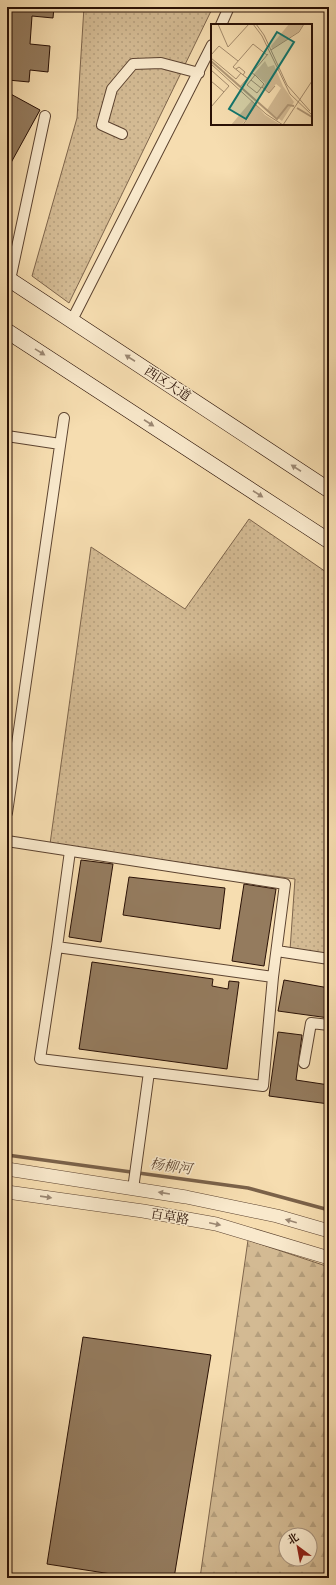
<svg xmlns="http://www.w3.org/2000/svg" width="336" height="1585" font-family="'Gentium Book Plus','Noto Serif SC',serif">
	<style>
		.grass { fill: url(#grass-dots); stroke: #7e654c }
		.forest { fill: url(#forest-firs); stroke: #7e654c; fill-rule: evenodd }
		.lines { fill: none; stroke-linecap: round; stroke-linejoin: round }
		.stream { stroke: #7a6149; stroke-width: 3.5 }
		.building { fill: #947b5e; stroke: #291005 }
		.minor-casing { stroke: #5c4330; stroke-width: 12 }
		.tertiary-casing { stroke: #5c4330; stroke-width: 14 }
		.secondary-casing { stroke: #291005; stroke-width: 16 }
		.minor { stroke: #f9e9cc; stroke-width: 10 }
		.tertiary { stroke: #f9e9cc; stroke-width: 13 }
		.secondary { stroke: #f9e9cc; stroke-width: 15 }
		.oneway { fill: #9b8772 }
		.labels { text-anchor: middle; stroke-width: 3; stroke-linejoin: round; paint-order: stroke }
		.street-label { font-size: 13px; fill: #291005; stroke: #f9e9cc }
		.water-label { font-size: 14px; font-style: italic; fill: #664d38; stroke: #f9e9cc }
		.inset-river { fill: none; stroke: #b09776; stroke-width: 2 }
		.inset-road { fill: none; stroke: #a48b6c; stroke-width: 1 }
		.view { fill: #0f766e; fill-opacity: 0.15; stroke: #0f766e; stroke-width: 2 }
		.inset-edge { fill: none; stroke: #291005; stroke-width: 2 }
	</style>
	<defs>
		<pattern id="grass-dots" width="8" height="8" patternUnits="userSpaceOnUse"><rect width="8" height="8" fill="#d3ba93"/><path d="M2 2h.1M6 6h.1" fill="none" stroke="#b59f7d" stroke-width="1.8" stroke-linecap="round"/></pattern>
		<pattern id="forest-firs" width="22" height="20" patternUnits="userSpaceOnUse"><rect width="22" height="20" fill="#d3ba93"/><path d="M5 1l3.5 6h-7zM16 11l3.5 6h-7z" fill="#b59f7d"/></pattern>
	</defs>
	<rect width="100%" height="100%" fill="#f6ddb0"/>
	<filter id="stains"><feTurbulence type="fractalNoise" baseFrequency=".005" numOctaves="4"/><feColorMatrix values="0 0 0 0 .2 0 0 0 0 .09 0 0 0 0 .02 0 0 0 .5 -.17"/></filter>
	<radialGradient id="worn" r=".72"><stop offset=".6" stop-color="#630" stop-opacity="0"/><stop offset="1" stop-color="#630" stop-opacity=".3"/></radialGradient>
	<path class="grass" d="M84 7H213L69 303 32 276 77 118Z
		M249 519 329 574V956L290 950 295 879 50 844 91 547 185 609Z"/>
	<path class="forest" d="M248 1240 329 1267V1578H200ZM286 1535H310V1559H286Z"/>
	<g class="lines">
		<path class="stream" d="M7 1155 248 1188 329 1210"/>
	</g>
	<path class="building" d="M7 7H54L53 18 32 16 30 44 50 46 48 72 30 70 29 82 8 80 7 40H9L11 16H7Z
		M7 92 40 110 7 170Z
		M81 860 113 864 101 942 69 937Z
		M129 877 225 888 220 929 123 915Z
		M244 884 276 889 264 966 232 961Z
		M92 962 213 979 212 986 228 989 229 981 239 982 227 1069 79 1049Z
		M284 980 329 988V1018L278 1011Z
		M278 1032 302 1035 296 1080 329 1085V1104L269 1096Z
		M83 1337 211 1355 174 1578H137L47 1564Z"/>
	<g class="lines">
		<g class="minor-casing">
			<path id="minor" d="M221 25 229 7
				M122 134 102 125 112 89 133 64 161 63 199 73
				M10 280 45 116
				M72 320 212 45
				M7 436 60 444
				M7 813 64 418
				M7 841 285 884 273 977 57 947 70 851
				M57 947 40 1059 263 1086 273 977
				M277 951 329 959
				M304 1063 311 1023 329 1025
				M133 1189 149 1072"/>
		</g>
		<g class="tertiary-casing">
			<path id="tertiary" d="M7 1169 186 1197 277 1216 329 1231
				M7 1192 143 1211 216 1224 329 1258"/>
		</g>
		<g class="secondary-casing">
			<path id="secondary" d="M7 278 329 490
				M7 331 329 541"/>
		</g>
		<use href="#minor" class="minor"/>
		<use href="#tertiary" class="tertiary"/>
		<use href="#secondary" class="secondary"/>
	</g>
	<defs><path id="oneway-solid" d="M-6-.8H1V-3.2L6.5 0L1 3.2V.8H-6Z"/></defs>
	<g class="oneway">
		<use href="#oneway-solid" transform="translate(40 352) rotate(32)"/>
		<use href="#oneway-solid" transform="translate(130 358) rotate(-147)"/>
		<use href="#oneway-solid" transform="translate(149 423) rotate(33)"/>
		<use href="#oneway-solid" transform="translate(296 468) rotate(-147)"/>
		<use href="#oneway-solid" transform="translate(258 494) rotate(33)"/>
		<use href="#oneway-solid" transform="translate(164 1193) rotate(-171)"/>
		<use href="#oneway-solid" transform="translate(46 1197) rotate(8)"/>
		<use href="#oneway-solid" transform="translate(291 1221) rotate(-164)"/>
		<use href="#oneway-solid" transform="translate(215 1224) rotate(12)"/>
	</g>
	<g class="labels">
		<g class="street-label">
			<text transform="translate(168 383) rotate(33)" y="5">西区大道</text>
			<text transform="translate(170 1216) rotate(10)" y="5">百草路</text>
		</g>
		<g class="water-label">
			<text transform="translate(171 1166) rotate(8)" y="5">杨柳河</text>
		</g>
	</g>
	<g transform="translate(211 24)">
		<rect width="101" height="101" fill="#f6ddb0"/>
		<path d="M78 0H93L87 8 61 25 60 22ZM54 37 57 43 63 41 72 62 83 78 71 97 56 86 70 64 65 60 58 69 52 63 54 59 43 50Z" fill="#d3ba93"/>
		<path d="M41 76 44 80 31 101H20ZM45 81 54 91 70 101H33Z" fill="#d3ba93"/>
		<path class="inset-river" d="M0 37 66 95 77 81 83 82M86 84 101 93"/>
		<path class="inset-road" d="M7 0 17 23 38 0M42 0 51 12 79 70 101 91M45 0 53 11 76 61 99 87M60 26 88 8 93 0M0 31 8 22 27 37M0 34 25 55 30 49M0 40 55 90 72 101M25 45 28 43 34 48 32 51M0 46 18 62 0 83M41 49 44 51 53 60 50 64 40 56 44 51M36 54 22 43 42 20 56 31M40 56 36 61 46 69 50 64M0 57 13 68M29 63 57 30M51 63 58 69 64 62M32 101 46 79M72 101 101 57"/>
		<path class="view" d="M66 8 83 18 35 95 18 85Z"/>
		<rect width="101" height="101" class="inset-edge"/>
	</g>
	<rect width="336" height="1585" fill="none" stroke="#f6ddb0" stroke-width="24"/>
	<rect x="8" y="8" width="320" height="1569" fill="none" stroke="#291005" stroke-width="2"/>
	<rect x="12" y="12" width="312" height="1561" fill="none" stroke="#291005"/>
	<g transform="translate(298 1547) rotate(328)"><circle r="19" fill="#f9e9cc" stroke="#a6927c"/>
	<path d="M0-3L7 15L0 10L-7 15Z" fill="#8f2418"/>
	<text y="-6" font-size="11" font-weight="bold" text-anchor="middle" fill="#291005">北</text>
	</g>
	<rect width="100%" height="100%" filter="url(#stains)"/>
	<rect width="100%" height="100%" fill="url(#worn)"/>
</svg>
